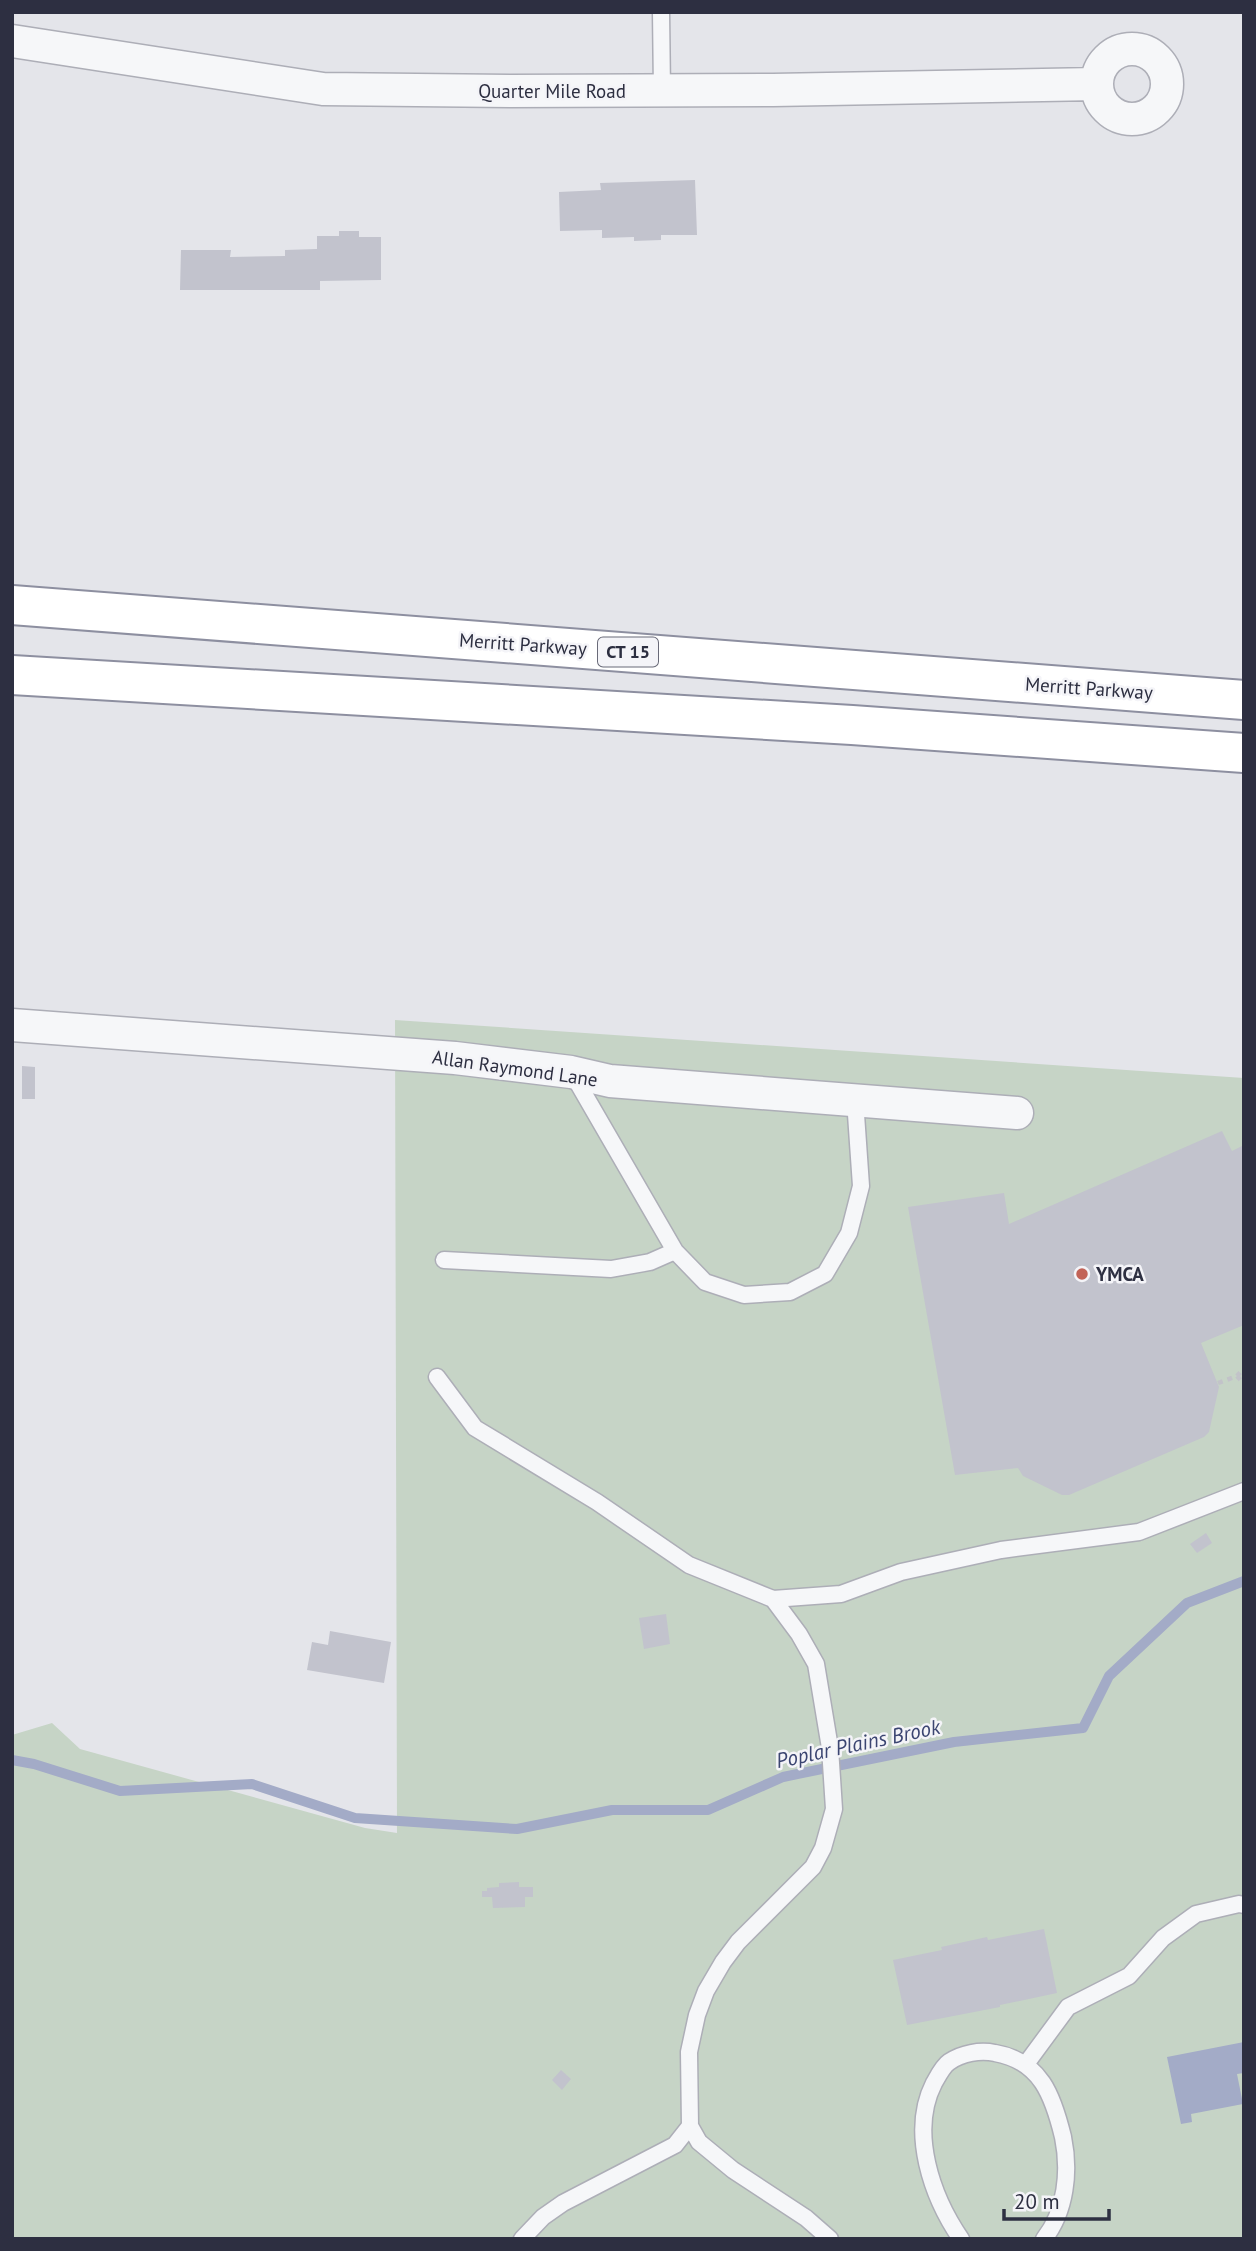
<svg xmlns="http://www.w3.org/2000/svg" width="1256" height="2251" font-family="'PT Sans',sans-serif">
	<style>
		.green { fill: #c6d4c6 }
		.water { fill: #a3abc7 }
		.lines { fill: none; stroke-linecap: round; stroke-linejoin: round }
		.stream { stroke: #a3abc7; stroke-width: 10 }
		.building { fill: #c2c3cd }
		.service-casing { stroke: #adaeb7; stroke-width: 19 }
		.minor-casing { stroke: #adaeb7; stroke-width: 35 }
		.motorway-casing { stroke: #8d8fa0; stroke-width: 42 }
		.path { stroke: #c2c3c9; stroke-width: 4.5; stroke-dasharray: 5 5; stroke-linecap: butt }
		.service { stroke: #f6f7f9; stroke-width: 16 }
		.minor { stroke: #f6f7f9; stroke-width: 32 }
		.motorway { stroke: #fff; stroke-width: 38 }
		.poi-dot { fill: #c26357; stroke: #f4f4f8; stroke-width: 2.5 }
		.labels { text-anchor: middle; stroke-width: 5; stroke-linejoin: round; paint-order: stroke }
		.shield { fill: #f4f4f8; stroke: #696a78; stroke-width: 2 }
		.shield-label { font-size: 18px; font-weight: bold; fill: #2d2f41 }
		.street-label { font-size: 19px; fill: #2d2f41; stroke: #f4f4f8 }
		.poi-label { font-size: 19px; font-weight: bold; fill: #2d2f41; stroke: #f4f4f8; text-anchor: start }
		.water-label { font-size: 21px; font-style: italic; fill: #3b4571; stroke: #f4f4f8 }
	</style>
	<rect width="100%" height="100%" fill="#e4e5ea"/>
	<path class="green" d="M395 1020 1244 1078V2239H12V1735L52 1723 80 1749 365 1828 397 1833Z"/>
	<path class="water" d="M1244 2042V2073L1237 2074 1243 2104 1191 2114 1192 2122 1181 2124 1167 2057Z"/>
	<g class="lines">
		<path class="stream" d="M12 1760 34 1764 120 1791 252 1784 355 1818 517 1829 612 1810H708L783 1777 954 1742 1083 1728 1109 1676 1187 1603 1244 1581"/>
	</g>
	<path class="building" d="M695 180 697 235H661V240L634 241V237L602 238V230L560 231 559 192 601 190 600 183Z
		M339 231H359V237H381V280L320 281V290H180L181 250H231L230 257 285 256V250L317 249V236H339Z
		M22 1066 35 1067V1099H22Z
		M1222 1131 1232 1151 1244 1145V1325L1201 1343 1219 1387 1209 1432 1204 1437 1069 1495H1062L1023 1476 1018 1468 955 1475 908 1207 1004 1193 1009 1224Z
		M1206 1533 1212 1543 1197 1553 1190 1544Z
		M666 1614 670 1644 644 1649 639 1618Z
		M330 1631 391 1642 384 1683 307 1670 312 1642 328 1645Z
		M519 1882V1887H533V1897H525V1907L493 1908 492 1897H482V1891H487V1888L499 1887V1883Z
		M1044 1929 1057 1993 1000 2005V2007L907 2025 893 1960 942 1950 941 1947 987 1937 988 1940Z
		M561 2070 571 2079 562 2090 552 2080Z"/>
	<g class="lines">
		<g class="service-casing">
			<path id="service" d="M661 12 662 91
				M572 1073 675 1251 705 1282 744 1295 790 1292 825 1274 849 1233 861 1186 855 1100
				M444 1260 611 1269 650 1262 675 1251
				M437 1377 475 1428 597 1502 689 1565 773 1599 841 1594 901 1572 1001 1550 1139 1532 1244 1491
				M773 1599 799 1634 816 1664 830 1748 834 1809 823 1848 813 1867 738 1942 723 1962 706 1991 697 2015 689 2052 690 2126 699 2142 733 2170 806 2218 830 2239
				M1026 2064 1068 2007 1129 1976 1163 1938 1196 1914 1239 1904 1244 1905
				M522 2239 543 2217 563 2203 675 2145 690 2126
				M961 2239C932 2197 909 2132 934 2083 938 2076 943 2066 949 2062 962 2053 980 2050 995 2053 1041 2061 1053 2096 1063 2137 1070 2171 1066 2211 1044 2239"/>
		</g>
		<g class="minor-casing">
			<path id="minor" d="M12 41 323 89 510 91 773 90 1096 84
				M1097 84a35 35 0 1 1 70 0a35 35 0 1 1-70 0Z
				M12 1025 455 1058 571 1072 610 1081 1017 1113"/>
		</g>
		<g class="motorway-casing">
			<path id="motorway" d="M12 605 1244 700
				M12 675 852 725 1244 753"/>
		</g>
		<path class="path" d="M1237 1376 1244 1384
			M1218 1383 1237 1376 1244 1368"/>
		<use href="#service" class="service"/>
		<use href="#minor" class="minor"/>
		<use href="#motorway" class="motorway"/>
	</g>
	<circle class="poi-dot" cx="1082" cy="1274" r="7"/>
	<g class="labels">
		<rect class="shield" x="598" y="637.5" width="60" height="29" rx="5"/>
		<g class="shield-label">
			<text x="628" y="658">CT 15</text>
		</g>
		<g class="street-label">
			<text x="552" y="98">Quarter Mile Road</text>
			<text transform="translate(523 644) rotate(4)" y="7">Merritt Parkway</text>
			<text transform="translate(1089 688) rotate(4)" y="7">Merritt Parkway</text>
			<text transform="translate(515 1068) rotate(8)" y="7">Allan Raymond Lane</text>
		</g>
		<g class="poi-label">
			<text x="1096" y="1281">YMCA</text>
		</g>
		<g class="water-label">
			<text transform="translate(858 1744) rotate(-12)" y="7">Poplar Plains Brook</text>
		</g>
	</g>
	<rect width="1256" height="2251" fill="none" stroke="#2d2f41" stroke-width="28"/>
	<path d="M1004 2209v10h105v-10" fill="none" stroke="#2d2f41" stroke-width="3.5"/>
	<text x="1014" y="2209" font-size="21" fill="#2d2f41" stroke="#f4f4f8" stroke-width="5" paint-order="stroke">20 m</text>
</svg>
